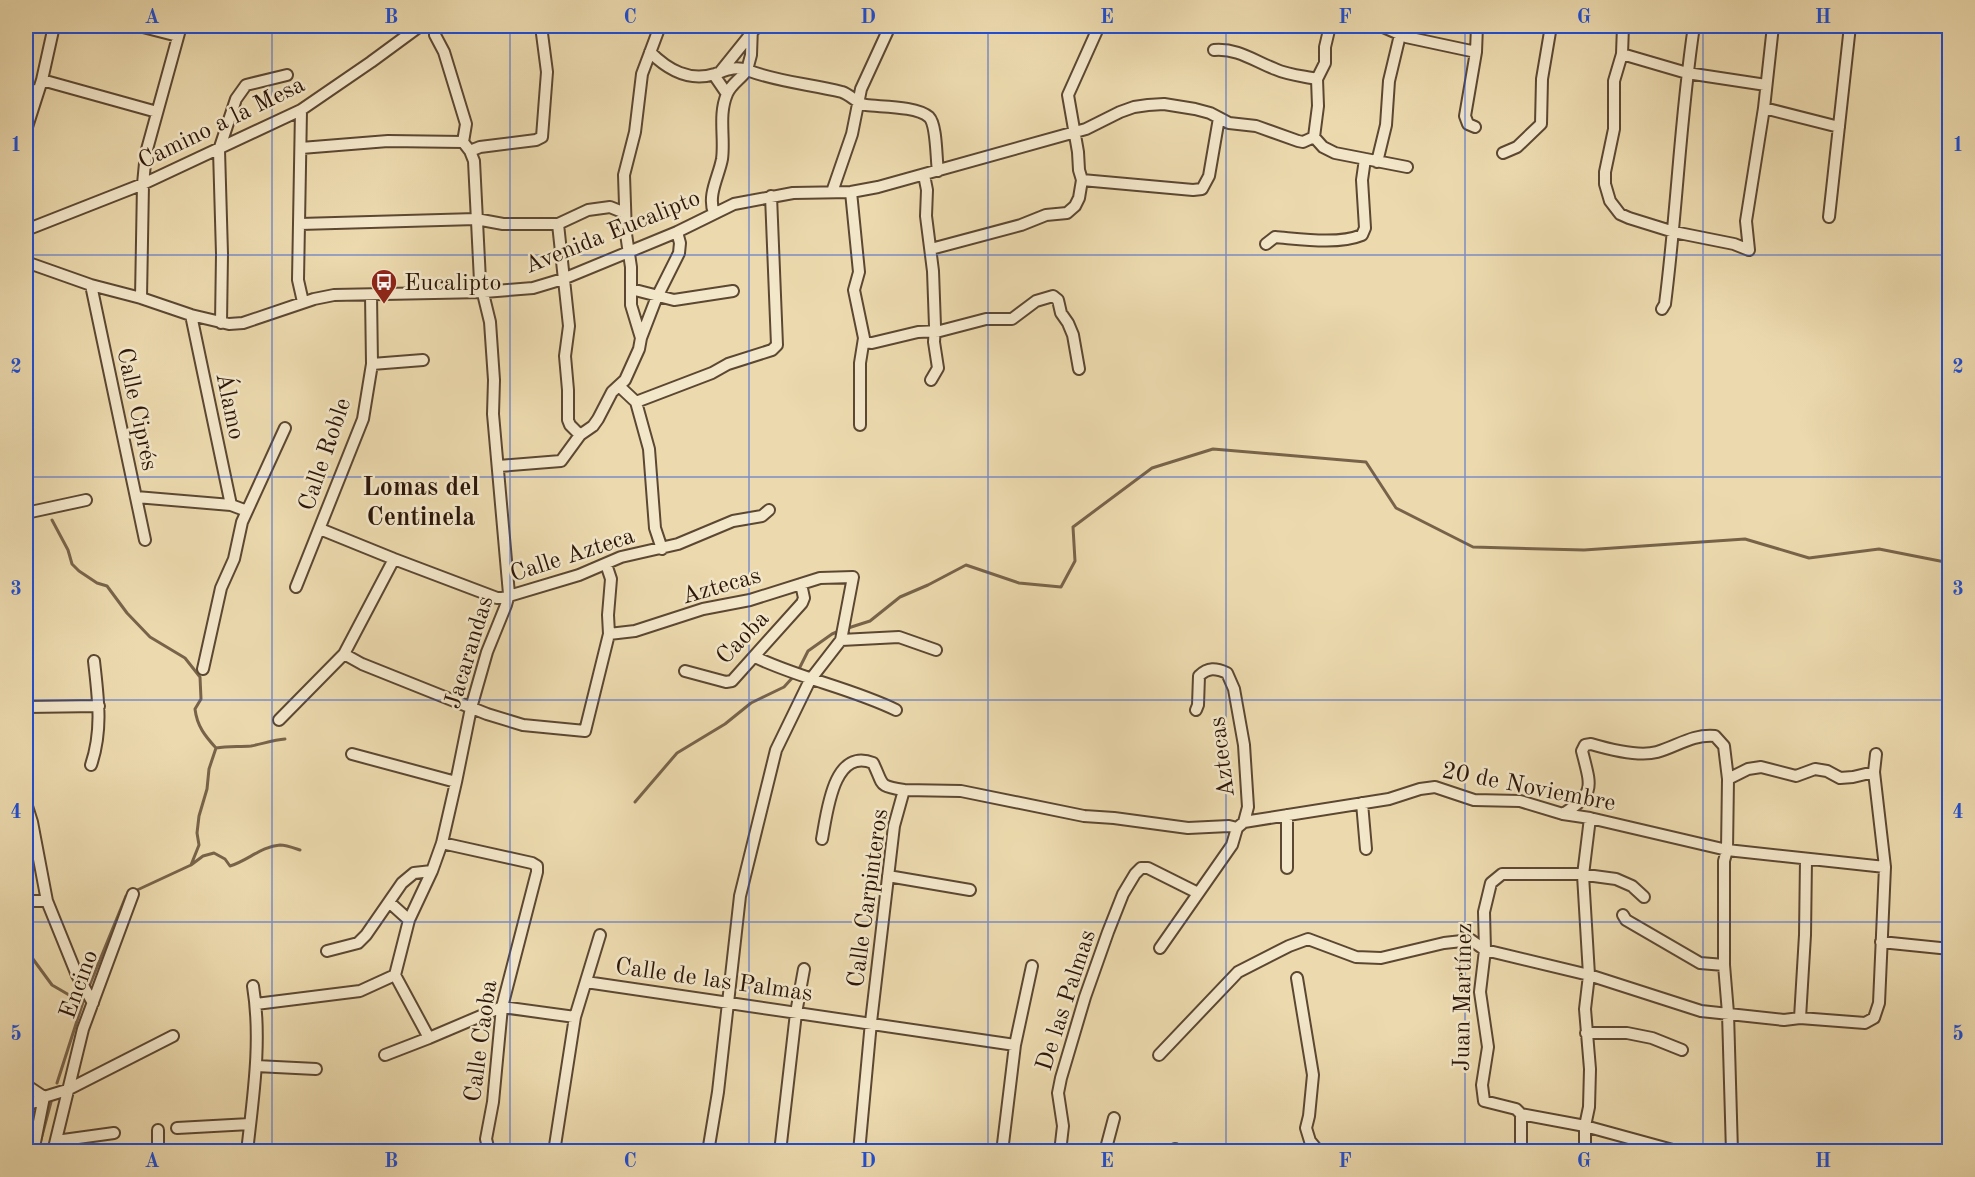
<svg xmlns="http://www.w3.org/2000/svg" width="1975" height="1177" font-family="'Old Standard TT',serif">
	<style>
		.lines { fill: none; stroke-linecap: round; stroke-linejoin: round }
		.stream { stroke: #78634a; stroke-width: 3 }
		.minor-casing { stroke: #5c4732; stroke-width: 14 }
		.minor { stroke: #f3e7ca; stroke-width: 10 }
		.grid { fill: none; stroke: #1d4ed8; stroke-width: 1.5; stroke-opacity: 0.55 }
		.labels { text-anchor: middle; stroke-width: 5; stroke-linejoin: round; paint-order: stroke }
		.street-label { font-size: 24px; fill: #2c1609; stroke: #f3e7ca }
		.poi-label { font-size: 24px; fill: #2c1609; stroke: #f3e7ca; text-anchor: start }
		.neighbourhood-label { font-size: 26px; font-weight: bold; fill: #2c1609; stroke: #f3e7ca }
		.neatline { fill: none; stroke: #1d4ed8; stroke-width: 2 }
		.grid-label { font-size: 20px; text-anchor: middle; font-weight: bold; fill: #1d4ed8 }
	</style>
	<rect width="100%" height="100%" fill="#ecdaae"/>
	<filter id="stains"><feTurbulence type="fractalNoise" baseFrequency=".00333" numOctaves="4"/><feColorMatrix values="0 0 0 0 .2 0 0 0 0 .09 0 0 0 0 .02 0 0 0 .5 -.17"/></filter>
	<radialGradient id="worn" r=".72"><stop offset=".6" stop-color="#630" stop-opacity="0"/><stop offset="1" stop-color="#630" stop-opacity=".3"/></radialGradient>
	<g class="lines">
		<path class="stream" d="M52 520 68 550 72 564 79 571 97 583 107 586 127 613 150 637 185 658 200 677 201 699 195 709C197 726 205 736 216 748L209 769 207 789 199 816 197 833 199 845 191 865
			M845 629 870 621 900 597 928 585 966 565 1019 583 1061 587 1075 561 1073 527 1152 468 1213 449 1366 462 1396 508 1473 547 1584 550 1745 539 1809 558 1879 549 1950 563
			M798 671 808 651 832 634 839 631
			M216 748C228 746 239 747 251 746 262 744 273 740 285 739
			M635 802 677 753 725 724 751 703 784 687 794 676
			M135 891 191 865 203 856 214 853 225 859 230 866C247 861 262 846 280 845 286 845 294 848 300 850
			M26 955H30L52 985 76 999 81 1006
			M88 989 126 896 130 894
			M57 1083 84 999
			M40 1143 51 1102"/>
		<g class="minor-casing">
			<path id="minor" d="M139 26 178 36
				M1381 26 1406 37 1476 52
				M1623 26 1622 54 1614 81V129L1605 172V184L1610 201 1620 214 1629 218 1674 232 1734 244 1749 250
				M1214 50C1238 48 1254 61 1275 69 1288 75 1303 76 1317 79
				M650 52C668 70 689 82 715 74 727 70 734 66 747 70L751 55 752 26
				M1622 54 1687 73 1766 85
				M721 71 754 30
				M714 75 727 94
				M42 80 157 112
				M26 87 38 92
				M1764 108 1839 127
				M301 110 298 280 303 302
				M1475 127 1468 124 1465 116 1476 52 1477 26
				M26 130 42 80 54 26
				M1314 137 1318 106 1317 79 1325 63V47L1330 26
				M1314 137 1323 147 1335 153 1407 167
				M301 148 388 141 463 142
				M470 151 480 147 536 140 542 137 547 72 541 26
				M1503 153 1517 147 1541 124 1542 79 1551 26
				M1377 162 1386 125 1389 81 1400 35
				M924 175 927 190 926 216 933 271 935 326 934 342 938 368 931 380
				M1082 180 1193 190 1202 189 1209 176 1219 118
				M832 192 852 134 861 89 890 26
				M851 192 859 272 854 290 864 338 860 363V425
				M714 213C707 195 719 176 722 159 725 138 718 115 727 94 731 84 741 79 747 70 778 82 810 84 842 92 851 95 857 104 866 105 881 107 917 106 929 117 937 125 936 159 938 171
				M1829 217 1850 26
				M300 224 476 219 503 224H558L588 210 610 207 625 213
				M558 224 569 326 565 356 568 390V420L570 425 580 435
				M26 230 143 184 301 110 371 62 420 26
				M1266 244 1275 237C1300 239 1338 245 1362 235L1365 228 1362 180 1365 159
				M931 249 1021 225 1046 215 1067 213 1075 206 1079 198 1082 180 1079 170 1078 152 1068 95 1099 26
				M1749 250 1746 221 1764 108 1773 26
				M26 262 91 285 141 298 191 315 229 324 243 323 314 299 334 295 484 292 533 288 563 279 677 232 734 204 793 193 851 192 878 187 1086 129 1120 112 1134 107 1148 105 1164 104 1195 109 1210 113 1229 123 1256 126 1298 141 1303 142 1314 137
				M91 285 145 540
				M631 289 674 300 733 291
				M141 298 143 184 146 153 181 26
				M1662 309 1665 304C1677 211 1680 118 1694 26
				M191 315 231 505
				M221 323 222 254 219 150 236 99 246 85 287 75
				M641 338 656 299 679 253 680 243 677 232
				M864 342 872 343 918 332 940 331 986 319H1012L1036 301 1053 296 1058 300 1061 313 1068 323 1073 335 1079 369
				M372 364 423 360
				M619 386 636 402 649 449 655 528 662 549
				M636 402 712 373 728 364 772 350 777 345 771 196
				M499 466 561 461 580 435 593 426 598 419 612 392 625 380 639 349 641 338 631 305V267L626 234 624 175 635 132 642 74 660 26
				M136 497 231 505 247 511
				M26 513 86 500
				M320 529 394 559 497 598H502L579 575 621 557 678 544 733 521 762 516 769 510
				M296 587 363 419 372 364 371 295
				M609 634 635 631 703 609 750 600 820 578 853 577 841 640 810 680 776 750 740 896 718 1092 708 1152
				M841 640 899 637 936 650
				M344 654 362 664 487 714 523 725 585 731 609 634 608 615 611 579 606 564
				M755 657C801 679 851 688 896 710
				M203 669 221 588 234 559 242 522 285 428
				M685 671 726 682 732 681 802 603 804 598 801 584
				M26 707 99 706
				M279 720 344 654 394 559
				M352 754 456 782
				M91 765C103 730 98 697 94 661
				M1728 779 1748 769 1761 767 1796 776 1815 769 1827 771 1840 778 1853 777 1874 772
				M26 803 32 822 47 901 77 975 93 1003
				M1362 803 1366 849
				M1563 814C1596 793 1591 787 1582 751L1585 745 1591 744C1608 749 1639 757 1657 752 1678 746 1692 734 1715 736L1724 746 1728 779 1727 850 1724 861V965L1728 1013 1732 1152
				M1287 815V868
				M1244 822 1389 799 1420 789 1435 787 1474 800 1520 801 1563 814 1590 818 1727 850 1885 867
				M822 839C827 813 833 747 873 763 884 785 877 786 904 790
				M442 843 532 863 537 866V872L502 1007 493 1102 486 1139 488 1147 491 1152
				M888 876 970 890
				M26 901H47
				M389 902 409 920
				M1623 915 1626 920 1700 963 1724 965
				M1881 942 1950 949
				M1160 948 1232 845 1237 828 1244 822 1248 807 1244 745 1234 689 1227 673C1216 668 1208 667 1199 676L1198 705 1196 710
				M327 951 358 943 366 935 402 883 414 873 432 871
				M395 975 429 1038 502 1007
				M1297 978 1313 1075 1309 1116 1306 1128 1310 1141 1319 1152
				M586 982 1015 1045
				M256 1004 360 991 395 975 409 920 432 871 442 843 456 782 471 708 487 652 506 605 509 594 493 414 494 380 490 322 480 281 474 161 470 151 463 142 466 124 444 52 435 35
				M502 1007 575 1017
				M1800 1018 1805 935 1806 859
				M1586 1033H1627L1652 1038 1682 1050
				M385 1055 429 1038
				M1159 1055 1238 972 1289 946 1308 939 1356 957 1381 958 1444 943 1471 940 1485 950 1589 975 1701 1011 1784 1020 1800 1018 1865 1023 1874 1018 1879 1003 1885 867 1874 772 1876 754
				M256 1066 316 1069
				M26 1085 44 1097 33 1152
				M26 1106 44 1097 67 1090 173 1036
				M1521 1114 1585 1126 1680 1152
				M177 1128 250 1124
				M56 1141 114 1133
				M859 1149 887 1152
				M53 1152 83 1029 133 894
				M158 1152V1130
				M247 1152C253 1097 262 1041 253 986
				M554 1152 575 1017 600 935
				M780 1152 796 1013 804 969
				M859 1152 871 1022 894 826 904 790 961 791 1084 816 1114 818 1188 828 1229 826 1237 828
				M1002 1152 1015 1045 1032 966
				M1060 1152 1063 1126 1058 1093 1061 1078 1085 997 1108 932 1123 894 1135 874 1141 868H1148L1198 893
				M1105 1152 1114 1118
				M1174 1152 1175 1149
				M1521 1152V1114L1516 1109 1484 1101 1482 1085 1488 1047 1480 992 1485 950 1484 912 1491 883 1502 874H1579L1616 879 1632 886 1644 897
				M1585 1152V1126L1589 1107 1590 1069 1585 1009 1589 975 1583 875 1590 818"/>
		</g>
		<use href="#minor" class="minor"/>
	</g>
	<path class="grid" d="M272 26V1152M510 26V1152M749 26V1152M988 26V1152M1226 26V1152M1465 26V1152M1703 26V1152M26 255H1950M26 477H1950M26 700H1950M26 922H1950"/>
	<defs>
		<g id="bus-pin" transform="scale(1.35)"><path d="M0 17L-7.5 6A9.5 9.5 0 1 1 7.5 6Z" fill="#8f2418" stroke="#f3e7ca"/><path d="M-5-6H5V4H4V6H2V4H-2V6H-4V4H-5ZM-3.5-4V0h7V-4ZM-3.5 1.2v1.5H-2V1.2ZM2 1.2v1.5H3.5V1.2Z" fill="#fff"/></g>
	</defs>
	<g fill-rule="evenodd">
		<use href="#bus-pin" x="384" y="282"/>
	</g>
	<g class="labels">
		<g class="street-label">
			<text transform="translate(221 122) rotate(-26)" y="8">Camino a la Mesa</text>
			<text transform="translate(612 231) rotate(-22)" y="8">Avenida Eucalipto</text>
			<text transform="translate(231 406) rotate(78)" y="8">Álamo</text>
			<text transform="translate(138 409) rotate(78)" y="8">Calle Ciprés</text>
			<text transform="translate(324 454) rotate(-71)" y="8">Calle Roble</text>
			<text transform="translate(572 554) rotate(-18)" y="8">Calle Azteca</text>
			<text transform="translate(721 585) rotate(-16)" y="8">Aztecas</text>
			<text transform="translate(742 637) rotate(-46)" y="8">Caoba</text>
			<text transform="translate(468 652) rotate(-73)" y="8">Jacarandas</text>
			<text transform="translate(1221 757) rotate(-97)" y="8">Aztecas</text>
			<text transform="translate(1529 786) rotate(11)" y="8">20 de Noviembre</text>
			<text transform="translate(867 898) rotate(-82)" y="8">Calle Carpinteros</text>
			<text transform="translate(714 979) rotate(8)" y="8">Calle de las Palmas</text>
			<text transform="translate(78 984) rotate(-70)" y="8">Encino</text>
			<text transform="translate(1462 997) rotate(-89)" y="8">Juan Martínez</text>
			<text transform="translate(1065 1000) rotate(-72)" y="8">De las Palmas</text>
			<text transform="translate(480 1041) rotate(-82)" y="8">Calle Caoba</text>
		</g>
		<g class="poi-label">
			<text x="404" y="290">Eucalipto</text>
		</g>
		<g class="neighbourhood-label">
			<text x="421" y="495">Lomas del<tspan x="421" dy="30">Centinela</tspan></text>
		</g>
	</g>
	<rect width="1975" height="1177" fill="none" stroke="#ecdaae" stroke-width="66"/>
	<rect x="33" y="33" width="1909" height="1111" class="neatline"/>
	<g class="grid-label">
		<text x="152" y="23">A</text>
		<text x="391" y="23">B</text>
		<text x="630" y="23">C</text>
		<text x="868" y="23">D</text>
		<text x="1107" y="23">E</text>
		<text x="1345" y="23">F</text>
		<text x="1584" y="23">G</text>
		<text x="1823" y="23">H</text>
		<text x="16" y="151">1</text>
		<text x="1958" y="151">1</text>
		<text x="16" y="373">2</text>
		<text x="1958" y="373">2</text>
		<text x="16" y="595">3</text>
		<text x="1958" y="595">3</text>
		<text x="16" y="818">4</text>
		<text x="1958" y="818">4</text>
		<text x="16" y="1040">5</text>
		<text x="1958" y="1040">5</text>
		<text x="152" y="1167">A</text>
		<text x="391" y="1167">B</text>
		<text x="630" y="1167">C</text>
		<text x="868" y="1167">D</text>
		<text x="1107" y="1167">E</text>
		<text x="1345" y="1167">F</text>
		<text x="1584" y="1167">G</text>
		<text x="1823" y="1167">H</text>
	</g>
	<rect width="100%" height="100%" filter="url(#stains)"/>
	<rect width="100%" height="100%" fill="url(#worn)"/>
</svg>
